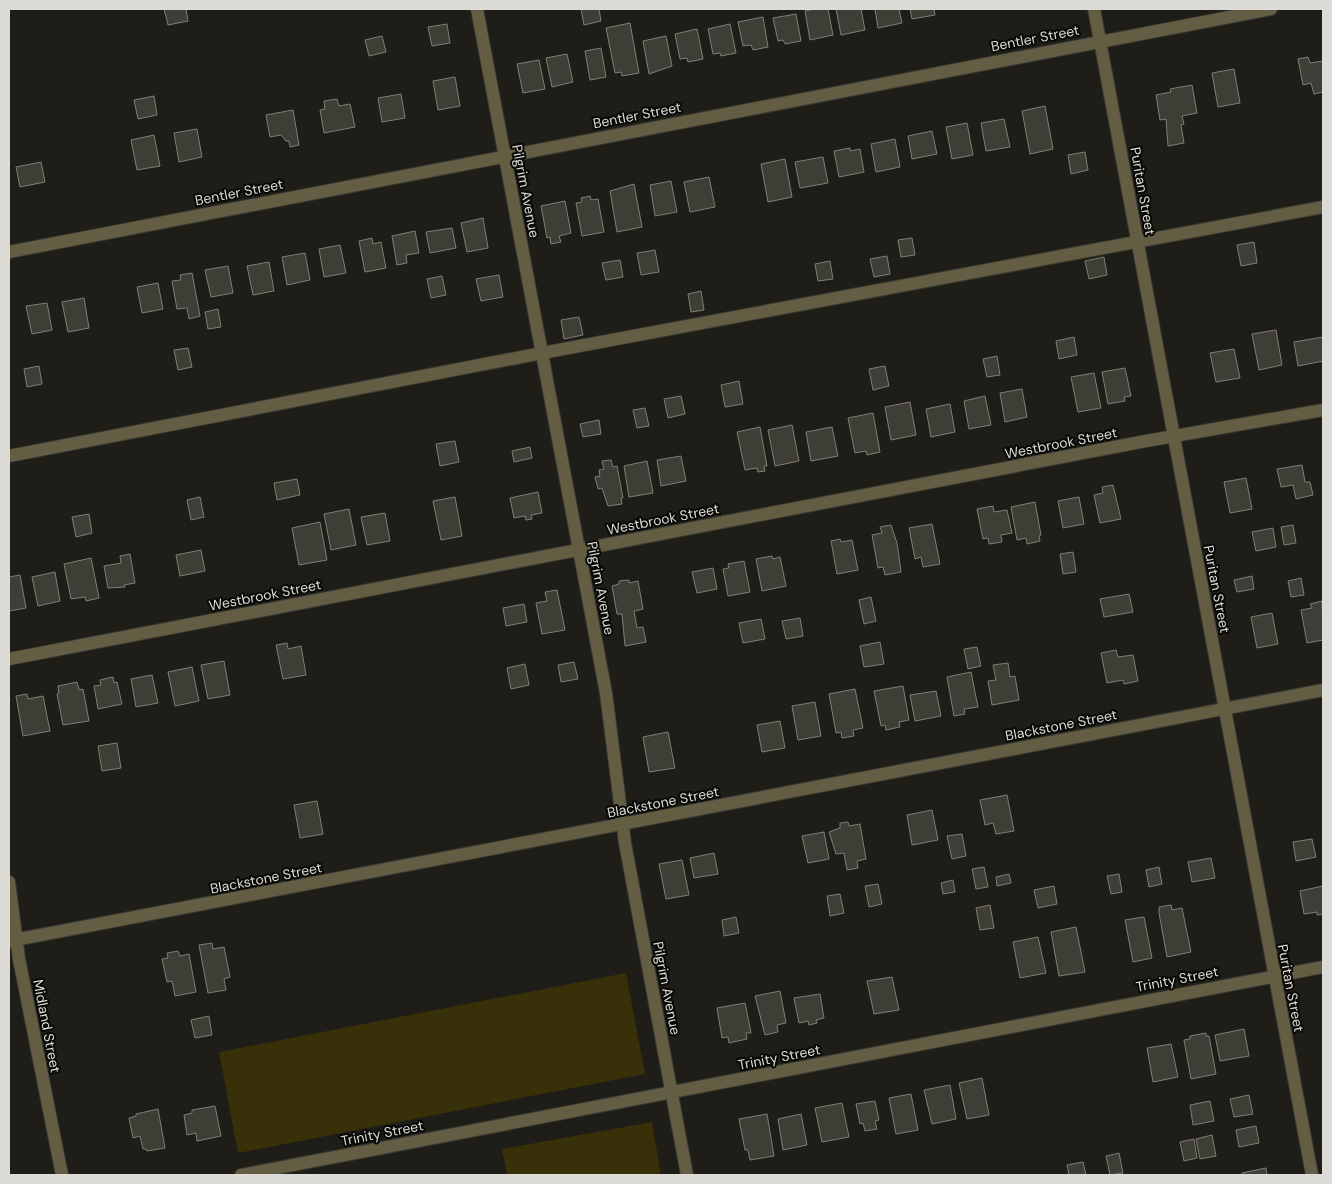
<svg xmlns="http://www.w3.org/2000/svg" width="1332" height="1184" font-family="'DM Sans',sans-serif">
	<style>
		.green { fill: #373008 }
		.building { fill: #3f3e36; stroke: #807e76 }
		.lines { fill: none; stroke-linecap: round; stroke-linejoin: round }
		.minor-casing { stroke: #393832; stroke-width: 14 }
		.minor { stroke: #635e43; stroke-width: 12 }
		.labels { text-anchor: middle; stroke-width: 4; stroke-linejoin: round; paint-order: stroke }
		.street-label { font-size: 14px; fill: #dcdbd6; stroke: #080805 }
	</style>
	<rect width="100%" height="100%" fill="#1f1d17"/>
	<path class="green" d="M626 973 645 1074 238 1153 219 1052Z
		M652 1122 661 1175H507L502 1149Z"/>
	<path class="building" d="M164 9H186L188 21 168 25Z
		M581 9H599L601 21 584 25Z
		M815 9H828L833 35 810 40 805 11Z
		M836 9H861L865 30 841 35Z
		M875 9H899L902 23 878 28Z
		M910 9H934L935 15 912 19Z
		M796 14 801 41 785 44 783 40 778 41 773 18Z
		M763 17 768 47 753 50 751 45 743 46 738 22Z
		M630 23 639 73 622 76 621 72 615 73 606 28Z
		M447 24 450 43 432 46 428 27Z
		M730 24 736 53 721 56 720 53 713 54 708 29Z
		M697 29 703 59 688 62 687 58 680 59 675 34Z
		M382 36 386 52 369 56 365 40Z
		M666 36 672 66 649 74 643 41Z
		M601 48 606 77 590 80 585 51Z
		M567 54 573 82 552 87 546 58Z
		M1308 57 1310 63 1323 61V92L1314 94 1311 83 1303 85 1298 59Z
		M539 60 545 89 523 93 517 64Z
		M1234 69 1240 103 1218 107 1212 73Z
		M455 77 460 106 438 110 433 81Z
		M1192 85 1197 113 1182 116 1184 124 1181 125 1184 143 1168 146 1166 119 1160 120 1156 95 1171 92 1170 89Z
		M401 94 405 118 382 122 378 98Z
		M154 96 157 115 138 119 134 100Z
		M337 99 339 106 350 104 355 127 324 133 320 110 325 109 324 101Z
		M1045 106 1053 149 1030 154 1022 111Z
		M293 110 299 145 290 147 289 141H286L281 135 270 137 266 115Z
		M1004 119 1010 147 986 151 981 123Z
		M967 123 973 155 952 159 946 127Z
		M197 129 202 157 179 162 174 133Z
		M932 131 937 154 912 159 908 136Z
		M154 135 160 166 137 170 131 140Z
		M895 139 900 167 876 172 871 144Z
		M850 148V151L860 149 864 172 839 177 834 151Z
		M1085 152 1088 170 1071 174 1068 155Z
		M823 157 828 183 800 188 795 162Z
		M785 159 792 197 768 202 761 164Z
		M41 162 45 182 20 187 16 167Z
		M709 177 715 207 690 212 684 182Z
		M671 181 677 212 655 216 650 185Z
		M634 184 642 227 617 232 610 191Z
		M590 196 591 200 598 199 604 232 582 236 576 203 582 202 581 198Z
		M565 201 571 233 559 236 561 242 551 244 550 237 547 238 541 206Z
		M483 218 488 248 467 252 461 223Z
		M452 228 456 248 430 253 426 232Z
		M415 231 419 253 406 255 407 263 397 265 392 236Z
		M372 238 373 244 381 242 386 268 365 272 359 241Z
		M912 238 915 255 901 257 898 240Z
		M1254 242 1257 263 1241 266 1237 245Z
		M340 245 346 273 324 277 319 249Z
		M655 250 659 272 641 275 637 253Z
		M305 253 310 280 287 285 282 257Z
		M887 256 890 274 874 277 870 259Z
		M1104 257 1107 275 1089 279 1085 261Z
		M620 260 623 277 606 280 602 263Z
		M830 261 833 279 818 281 815 264Z
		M269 262 274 291 253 295 247 266Z
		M228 266 233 293 211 297 205 270Z
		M192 273 200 316 189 319 187 308 177 309 172 281 181 280 180 275Z
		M499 275 503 297 481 301 476 279Z
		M442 276 446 295 431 298 427 279Z
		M158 283 163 309 142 313 137 287Z
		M701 291 704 310 691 312 688 294Z
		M84 298 89 328 68 332 62 302Z
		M47 303 52 330 32 334 26 306Z
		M218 309 221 327 208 329 205 312Z
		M579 317 583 335 564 339 561 320Z
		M1276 330 1282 365 1259 370 1252 334Z
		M1074 337 1077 355 1059 359 1056 341Z
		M1323 337V361L1298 366 1294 342Z
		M188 348 192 367 178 370 174 350Z
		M1234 349 1240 378 1216 382 1210 353Z
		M997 356 1000 375 987 377 983 359Z
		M39 366 42 384 27 387 24 369Z
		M885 366 889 386 873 390 869 369Z
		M1125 368 1131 396 1124 397 1125 401 1108 404 1102 372Z
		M1094 373 1101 408 1078 412 1071 377Z
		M739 381 743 404 725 407 721 385Z
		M1022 389 1027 417 1005 422 1000 393Z
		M681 396 685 414 668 418 664 399Z
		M985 396 991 425 969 429 964 401Z
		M910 402 916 435 891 440 885 407Z
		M950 404 955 432 931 437 926 409Z
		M645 408 649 426 637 428 633 410Z
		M873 413 880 452 867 455 866 451 855 453 848 418Z
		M599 420 601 434 583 437 580 424Z
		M792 425 799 461 775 466 768 430Z
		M760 427 767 466H764L765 471 758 472 757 468 745 470 737 432Z
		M832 427 838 456 811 461 806 432Z
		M455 441 459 462 440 466 436 444Z
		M530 447 532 458 514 462 512 451Z
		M681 456 686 481 661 486 657 460Z
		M611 460 613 467 617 466 623 498H621L622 504 608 506 602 488 598 489 595 477 600 476 599 470 604 469 602 461Z
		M647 461 653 493 629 497 624 466Z
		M1302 465 1305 482H1310L1313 495 1296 499 1293 485 1281 487 1277 469Z
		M1246 478 1252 509 1230 513 1224 482Z
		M297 479 300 495 277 500 274 483Z
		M1113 485 1121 519 1100 523 1094 495 1103 493 1102 487Z
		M538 492 542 513 531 515 532 519 526 520 525 516 514 518 510 498Z
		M200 497 204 517 191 520 187 500Z
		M455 497 462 536 441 540 433 501Z
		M1079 497 1084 524 1063 528 1058 501Z
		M1035 502 1041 535 1039 536 1040 541 1027 544 1026 538 1017 540 1011 507Z
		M993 506 994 512 1007 510 1012 533 1001 535 1002 542 989 544 988 538 983 539 977 509Z
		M349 509 356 545 331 550 324 514Z
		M385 513 390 541 367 545 361 517Z
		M89 514 92 533 76 537 72 517Z
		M320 522 327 560 299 565 292 528Z
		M932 524 940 564 923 567 921 557 915 559 909 528Z
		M891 525 897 543 901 572 885 575 883 567 878 568 872 535 882 533 880 527Z
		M1293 525 1296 543 1284 545 1281 527Z
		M1273 528 1276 547 1256 551 1252 532Z
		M840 539 841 542 852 540 858 570 837 574 831 541Z
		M201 550 205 571 180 576 176 555Z
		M1073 552 1076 572 1063 574 1060 554Z
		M130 554 135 583 124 585 125 587 108 588 104 566 121 563 120 556Z
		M772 556 773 559 780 557 786 586 762 591 756 559Z
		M91 558 99 598 86 601 85 597 71 599 64 564Z
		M744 561 750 592 728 596 723 569 729 568 728 564Z
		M713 568 717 589 697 593 692 572Z
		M55 572 60 601 38 606 32 577Z
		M20 575 26 608 9 611V577Z
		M1252 576 1254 589 1237 592 1234 580Z
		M1301 578 1304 595 1291 597 1288 581Z
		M629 580V583L638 581 643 609 634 611 637 628 643 627 646 642 625 646 622 614H617L612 586 619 584V581Z
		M557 590 565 630 542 634 536 603 547 601 545 592Z
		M1129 594 1133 612 1104 617 1100 599Z
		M871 597 876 621 864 624 859 600Z
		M1322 601 1323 640 1307 643 1301 610 1312 608 1310 604Z
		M524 604 527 622 506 626 503 608Z
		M1272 613 1278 644 1257 648 1251 617Z
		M800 618 803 636 786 639 782 621Z
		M761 619 765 639 743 643 739 623Z
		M880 642 884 664 864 667 860 646Z
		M287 643 288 649 301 646 306 675 283 679 276 645Z
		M977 647 981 666 968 669 964 649Z
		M1116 650 1118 657 1133 655 1138 681 1124 684 1123 680 1107 683 1101 653Z
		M224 661 230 695 208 699 201 665Z
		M574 662 578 679 561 682 558 665Z
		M1008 663 1010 677 1015 676 1019 700 992 705 988 681 996 680 993 665Z
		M525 664 529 685 511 689 507 668Z
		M192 667 199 701 175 706 168 672Z
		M971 672 978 707 964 709 965 714 954 716 947 677Z
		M152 675 158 703 136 707 131 679Z
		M113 677 114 683 117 682 122 704 98 709 94 686 101 685 100 680Z
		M77 682 79 690 83 689 89 721 63 725 57 694 59 693 58 686Z
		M903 686 909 720 899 722 900 727 886 730 885 725 881 726 874 691Z
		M855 689 863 728 853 730 854 736 842 738 841 732 836 733 829 694Z
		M936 691 941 716 915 721 910 695Z
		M27 694 28 699 43 696 50 731 23 736 16 696Z
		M815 702 821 736 798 740 792 706Z
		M780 721 785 748 762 752 757 725Z
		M668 732 675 768 649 772 643 737Z
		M117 743 121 768 102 771 98 746Z
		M1007 795 1014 831 996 834 993 823 985 825 980 800Z
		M317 801 323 834 300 838 294 805Z
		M932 810 938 840 912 845 907 815Z
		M848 822 849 826 860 824 866 859 857 861 858 868 847 870 844 853 836 854 829 832 840 828V823Z
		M824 832 829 859 808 863 802 836Z
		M962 834 966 856 952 859 947 836Z
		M1312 839 1316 857 1296 861 1293 842Z
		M714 853 718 874 694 878 690 858Z
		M1211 858 1215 878 1192 882 1188 862Z
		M682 860 689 895 666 899 659 864Z
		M984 867 988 887 976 889 972 869Z
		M1159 867 1162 884 1149 887 1146 870Z
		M1009 874 1011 883 997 886 996 877Z
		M1119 874 1122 892 1111 894 1107 876Z
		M953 880 955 892 943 894 941 883Z
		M878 884 882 904 869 907 865 886Z
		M1054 886 1057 904 1038 908 1034 890Z
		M1323 886V914L1317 915V912L1304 914 1300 891Z
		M840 894 844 913 830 916 827 896Z
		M990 905 994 928 980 930 976 908Z
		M1171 905 1172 910 1182 908 1191 952 1167 957 1159 913V907Z
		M736 917 739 933 724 936 722 920Z
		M1144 917 1152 958 1133 962 1125 920Z
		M1076 927 1085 972 1059 976 1051 932Z
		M1038 937 1046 973 1020 978 1013 942Z
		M212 943 213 949 224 947 230 977 224 979 226 990 208 993 199 945Z
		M178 951 180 956 189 954 196 992 175 996 172 981 167 982 162 959 168 958 167 953Z
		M892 977 899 1010 874 1014 867 981Z
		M780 991 786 1023 777 1025 778 1032 765 1035 755 996Z
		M820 994 824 1018 816 1020 817 1023 809 1025 808 1021 799 1023 794 998Z
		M745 1003 751 1033H746L747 1039 729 1043 728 1037 722 1038 717 1008Z
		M209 1016 212 1035 195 1038 191 1020Z
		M1244 1029 1249 1056 1220 1061 1215 1035Z
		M1206 1033V1036H1209L1216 1074 1191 1079 1184 1040 1190 1039V1036Z
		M1171 1044 1178 1077 1153 1082 1147 1048Z
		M982 1078 989 1115 967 1119 959 1083Z
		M950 1085 956 1119 932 1124 924 1090Z
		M911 1094 918 1130 896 1134 889 1098Z
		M1249 1095 1253 1114 1234 1117 1230 1099Z
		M875 1101 879 1120 875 1121 877 1129 865 1131 863 1123 860 1124 856 1104Z
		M1210 1101 1214 1121 1193 1125 1190 1105Z
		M842 1103 849 1137 822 1142 815 1108Z
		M215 1106 221 1136 197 1141 196 1133 187 1135 184 1115 192 1113V1110Z
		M158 1109 165 1148 147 1151 146 1149H143L140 1136 133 1138 129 1118 136 1116V1114Z
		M767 1114 774 1156 750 1160 748 1150H745L739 1119Z
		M801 1114 807 1145 783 1150 778 1119Z
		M1256 1126 1259 1143 1239 1147 1236 1130Z
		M1212 1135 1216 1156 1200 1159 1196 1139Z
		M1194 1139 1197 1158 1184 1161 1180 1142Z
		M1119 1153 1123 1173 1110 1175 1106 1156Z
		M1083 1162 1086 1175H1069L1067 1165Z
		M1266 1168 1267 1175H1242V1173Z"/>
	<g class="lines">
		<g class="minor-casing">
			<path id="minor" d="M477 9 606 693 625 843 687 1175
				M1094 9 1312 1175
				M9 252 1271 9
				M9 456 542 353 1323 207
				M9 659 1146 441 1323 410
				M9 882 19 959 62 1175
				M9 941 1323 690
				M241 1175 1323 967"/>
		</g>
		<use href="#minor" class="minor"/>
	</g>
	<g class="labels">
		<g class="street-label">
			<text transform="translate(1035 38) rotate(-11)" y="5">Bentler Street</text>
			<text transform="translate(637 115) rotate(-11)" y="5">Bentler Street</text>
			<text transform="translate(526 191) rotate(79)" y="5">Pilgrim Avenue</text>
			<text transform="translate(1143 191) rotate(80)" y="5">Puritan Street</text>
			<text transform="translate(239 192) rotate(-11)" y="5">Bentler Street</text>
			<text transform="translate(1061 443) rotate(-11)" y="5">Westbrook Street</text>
			<text transform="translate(663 519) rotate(-11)" y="5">Westbrook Street</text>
			<text transform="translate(601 588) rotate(79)" y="5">Pilgrim Avenue</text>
			<text transform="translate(1217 589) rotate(79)" y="5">Puritan Street</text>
			<text transform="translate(265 595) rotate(-11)" y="5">Westbrook Street</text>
			<text transform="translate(1061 725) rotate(-11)" y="5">Blackstone Street</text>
			<text transform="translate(663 802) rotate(-11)" y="5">Blackstone Street</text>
			<text transform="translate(266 878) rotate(-11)" y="5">Blackstone Street</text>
			<text transform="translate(1177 979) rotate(-11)" y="5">Trinity Street</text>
			<text transform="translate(667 988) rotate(79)" y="5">Pilgrim Avenue</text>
			<text transform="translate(1291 988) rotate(79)" y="5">Puritan Street</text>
			<text transform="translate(47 1026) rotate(79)" y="5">Midland Street</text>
			<text transform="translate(779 1057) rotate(-11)" y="5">Trinity Street</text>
			<text transform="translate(382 1133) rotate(-11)" y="5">Trinity Street</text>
		</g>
	</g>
	<rect width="1332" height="1184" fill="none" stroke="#dcdbd6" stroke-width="20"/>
</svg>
